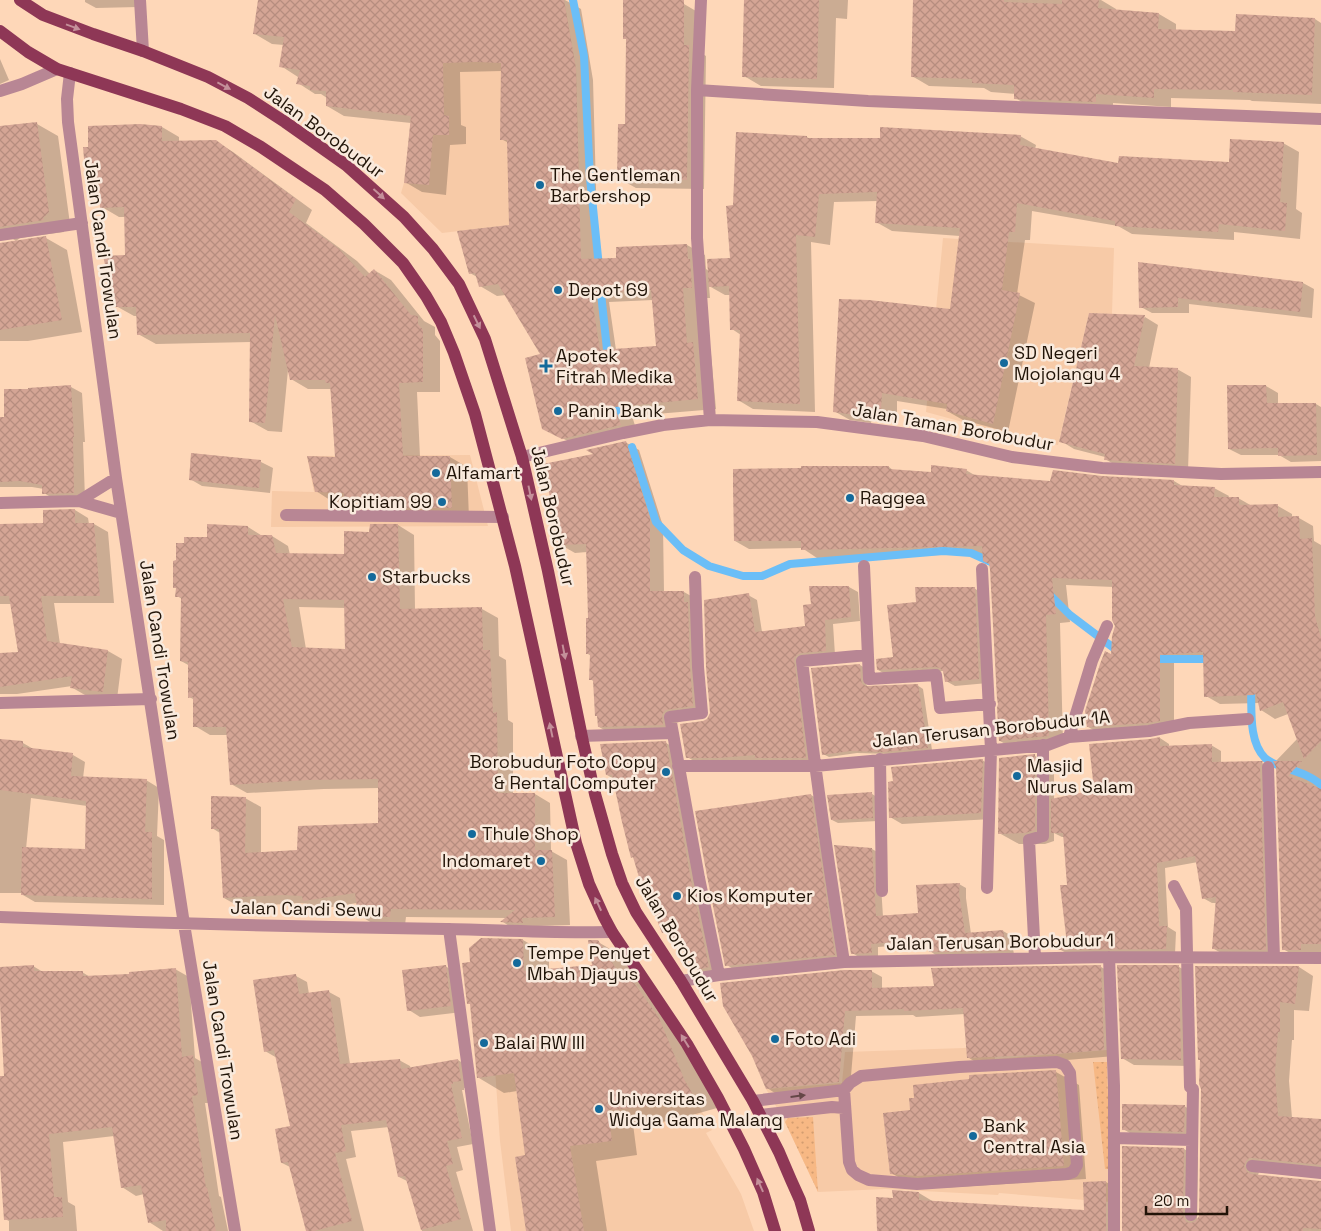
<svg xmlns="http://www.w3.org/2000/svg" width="1321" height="1231" font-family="'Space Grotesk',sans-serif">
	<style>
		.built { fill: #f7caa7 }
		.grass { fill: url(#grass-dots) }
		.shadow { fill: #0003; fill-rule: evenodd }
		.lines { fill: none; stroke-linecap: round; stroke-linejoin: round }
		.stream { stroke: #6bbef7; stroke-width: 8 }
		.building { fill: url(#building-cross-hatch); fill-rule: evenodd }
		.minor { stroke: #b88694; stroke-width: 12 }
		.major { stroke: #8e3756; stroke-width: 12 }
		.oneway { fill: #c4909a }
		.oneway2 { fill: #654747 }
		.poi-dot { fill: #146a9b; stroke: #f9eadd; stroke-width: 2 }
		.labels { text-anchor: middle; stroke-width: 5; stroke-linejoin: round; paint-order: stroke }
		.street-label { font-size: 18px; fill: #211408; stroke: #f9eadd }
		.poi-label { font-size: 18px; fill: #211408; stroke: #f9eadd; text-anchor: start }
	</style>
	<defs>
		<pattern id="grass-dots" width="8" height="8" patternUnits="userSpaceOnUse" patternTransform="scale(1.25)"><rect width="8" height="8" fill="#f7b884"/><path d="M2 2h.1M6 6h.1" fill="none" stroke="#d39d70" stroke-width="1.8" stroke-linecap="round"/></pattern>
		<pattern id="building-cross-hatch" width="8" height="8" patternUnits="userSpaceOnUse" patternTransform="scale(1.25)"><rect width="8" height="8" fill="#d4a595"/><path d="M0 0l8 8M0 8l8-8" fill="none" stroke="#b68d7f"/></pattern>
	</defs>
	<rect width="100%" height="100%" fill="#fed7b8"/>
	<path class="built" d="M425 0H564L576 69 580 217 442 233 401 193 404 183Z
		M943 238 1114 248 1112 314 1089 313 1058 445 1003 433 926 412Z
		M470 455 488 526 271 527 272 491 314 492 307 456Z
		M491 1010 646 1088 685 1081 712 1130 706 1133 741 1194 754 1231H511L500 1141Z
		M994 1047 995 1059 1107 1050 1110 1202 999 1193 998 1195 885 1189 818 1192 784 1120 766 1089 842 1083 845 1052Z"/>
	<path class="grass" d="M1093 1062H1107L1110 1169H1105Z
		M813 1117 818 1192 785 1122 788 1118Z"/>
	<path class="shadow" d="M85 0H138V7L96 8 85 2Z
		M259 0H565L581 9 593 80 598 260 617 259V248L687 245 705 255 706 269 709 271 731 259 734 207 807 137 810 139 1020 136 1036 145 1035 149 1120 165 1230 163 1283 143 1299 152 1296 209 1302 213 1300 239 1234 232V240L1132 234 1118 226 1032 211 1030 240H1025L1017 294 1035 303 1008 432 963 420 947 411V409L897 401V419L872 418 871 423 850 420 834 411 951 311 960 236 892 231 876 222 878 201 834 202 830 245 811 242 815 412 753 409 738 400 741 335 732 329 731 295H725L709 286 710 298H700L711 354 716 409 632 416 638 435 581 448 543 428 542 355 506 295 497 296 480 286 477 277 470 273 510 226 509 143 501 139 502 71 460 72 461 125 466 127V144L450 145 446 195 422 192 405 182 411 123 344 116 327 106V98L321 94H315L298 83V77L281 66 284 45 272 44 255 34ZM653 300 657 347 616 350 609 302Z
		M746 0H848L847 19 836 18 834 88 761 86 744 76Z
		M914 0H1101L1116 9V11L1159 14 1176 24V31L1236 32 1315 19 1321 23V104L1252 101 1250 100 1171 98V107L1113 103V111L1033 108 1015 98 1016 94 991 92 984 88 929 86 912 76Z
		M684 4 701 14V53L706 56 704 189 636 188 618 178 626 125Z
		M0 59 9 80 0 84Z
		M37 124 58 136 70 224 64 230V232L20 238 16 241 7 235 0 236V128Z
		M162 127 179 137V142L215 141 233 152 312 210 306 223 357 261 370 274 374 270 391 280 424 321 435 327V335L440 341V392H417L420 457H450L467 467 469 518 390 517 373 507 363 506 356 502H333L316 491 336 458 332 389H308L291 379 288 370 282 432 268 431 250 421 251 342 156 344 138 334V316H134L116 306 126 257 125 217H119L102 207 101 189 87 182Z
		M46 238 67 250 82 332 28 341H0V244Z
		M1139 264 1303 283 1314 289 1312 318 1189 304V313H1152L1141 307Z
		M1145 317 1158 325 1149 368 1177 369 1191 377 1188 471 1119 467 1105 459V457L1074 449 1061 441Z
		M1266 386 1278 393V405L1316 404 1321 407V461L1291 462 1279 455H1241L1229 449Z
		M71 387 82 393 85 442H83L85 499H54L44 493V489L32 487H0V418H5Z
		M625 442 639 450 663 526 664 592H684L698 600 707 713 676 723 677 733 613 735 599 727 595 682 590 679 591 656 588 654 589 619 587 552 575 553 561 545 596 454Z
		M193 454 261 462 273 468 270 493 202 486 190 479Z
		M889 467 894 471 932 473 966 470 976 476 1051 482 1101 477 1174 481 1184 487 1214 488 1229 496 1228 498H1238L1252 506H1278L1292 514V518H1299L1313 526 1314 541 1321 545V952L1297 957 1283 949 1277 766 1275 762 1298 738 1288 714 1275 719 1261 710 1259 703 1220 704 1206 696 1204 661 1174 663V728L1103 735 1088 727 1113 656 1116 625 1114 587 1066 585 1070 622 1060 623 1063 744 1014 749 1000 741 991 568 984 554 817 558 802 548 749 549 735 541Z
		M75 510 88 518 89 524H94L108 532 114 603H54L60 644 108 651 122 659 117 699 85 695 71 687 72 686 17 694H0V654H19L12 604H0V525H44Z
		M398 525 414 535 415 610 482 609 498 618 499 656 506 660 508 720 513 723V794H535L550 803 551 851 567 860 570 925 538 926 517 931 503 922 507 918 406 917 405 925H375L359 915 357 903 320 909 311 904 299 903 240 907 224 898 220 833 212 828 245 798 261 807V853L298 851 379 825V788L324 789 247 793 231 784 228 735H210L195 726V700L189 697 190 666 181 661 182 599 177 596 208 538 248 527 264 537 272 536 288 546 290 555H345L370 533ZM299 607 346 608V651L306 649Z
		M849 587 858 592 860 621 833 624 835 655 803 662 814 762H765L760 760 729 762H696L687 757 708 720 748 595 757 600 762 632 806 627 812 605Z
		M974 588 983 594 988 683 955 686 946 681 944 671 887 675 878 670 895 658 918 603Z
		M860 665 865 668 866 684 868 688 917 685 923 689 932 750 890 754 857 753 829 757 823 754Z
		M1160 738 1169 744V747L1211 745 1221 751V763H1262L1271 768 1274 954H1223L1214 949 1217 903H1212L1203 898 1198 862 1165 868 1168 927 1176 932 1175 954H1068L1059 949 1068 946V886L1065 837H1062L1054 833V841L1045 844H1019L999 833 1035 756 1054 767V799L1096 791Z
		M0 741 23 743 35 750 73 755 85 762 83 778 146 780 159 788 157 836 164 840V905L35 902 23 895V893H0ZM31 798 87 806 86 850 26 849Z
		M666 743 680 751 722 975 710 977 696 969 687 954 677 947 673 937 663 932 644 885 642 883 635 858 632 857 614 779 607 775Z
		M982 760 994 767 992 819 902 824 890 817Z
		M872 794 877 797 878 821 838 823 832 820 829 796Z
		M811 795 822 801 845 961 738 972 727 965Z
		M872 849 879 853 883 917 919 914 959 884 966 888V898L971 934 1003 931 1010 935 1014 954 937 956 930 951 929 943 878 947V957H859L852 953Z
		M523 940 549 955V970L593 966 598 942 624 957 653 989 717 1108 671 1121 633 1124 637 1155 596 1161 607 1231H527L526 1156 517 1091 504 1093 479 1078 472 963Z
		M33 966 43 972H82L90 977 130 975 175 969 189 977 195 1058 207 1065 211 1103H205L219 1196 221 1197 228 1231H163L149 1222 144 1194 136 1196 122 1187 114 1136 63 1142 68 1202 75 1206 77 1231H9V1221L5 1219 0 1152V1077H6L0 968Z
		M445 966 457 973 462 1012 420 1017 409 1010Z
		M1101 967 1112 973 1115 1056 1067 1060 979 1064 969 1058 965 1014 916 1017 913 1015 856 1016 850 1088 778 1095 767 1088 871 971 882 977V989L936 987Z
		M1179 967 1190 973 1192 1066 1134 1065 1122 1058Z
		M1299 967 1313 976 1309 1011 1294 1010V1040H1292L1289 1081 1292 1118 1321 1120V1171L1260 1169 1258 1175 1259 1176 1321 1182V1231H1123L1184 1149 1198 1157 1197 1224 1200 1215 1202 1089Z
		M296 976 307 982 309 994 329 992 340 998 350 1064 399 1060 410 1066 411 1069 458 1060 469 1067 472 1087 464 1088V1090H462L473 1144 457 1147 463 1170 456 1172 473 1231H422L409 1182 399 1177 389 1127 351 1131 356 1157 346 1159 364 1231H307L290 1167 282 1163 291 1127 277 1058 265 1051Z
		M1056 1072 1079 1085 1086 1179 941 1188 914 1186 891 1173 911 1111Z
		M1184 1106 1196 1113 1195 1138 1135 1136 1123 1129Z
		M1106 1182 1120 1190V1231H878L894 1200 919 1193 934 1202 1085 1211Z"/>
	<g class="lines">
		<path class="stream" d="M573 0 584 56 590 178 599 267
			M600 284 608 359
			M615 398 619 413
			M632 447 656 522 683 550 709 566 743 576H762L790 564 943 551 971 553 991 562
			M1048 593 1070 615 1119 652
			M1150 659H1213
			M1251 686C1252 708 1248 741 1265 758 1271 763 1279 766 1286 768 1298 772 1312 776 1321 785"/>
	</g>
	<path class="building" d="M258 0H564L576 69 581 259 616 258V247L687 244 688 259H690L692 288H683L687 343 693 342 698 399 615 407 621 425 562 439 542 429 525 358 540 354 498 284 479 287 475 273 469 274 457 231 509 225 507 140H500L501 63 476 62 443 63 444 115 449 116V135H433L429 185 404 183 411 116 326 106V91L310 90V86L296 84 300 70 279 67 284 37 253 34ZM651 290 656 346 600 350 591 293Z
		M623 0H684V45H689L687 180 617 178 618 124H625L626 39H623Z
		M744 0H819L817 79 742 77Z
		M913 0H1004V2L1062 4V0H1099L1098 8 1159 13 1158 29 1235 31 1236 14 1315 18 1312 95 1233 92V90L1154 89V98L1096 94V102L1014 99V85L972 83V79L911 77Z
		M37 122 49 212 43 218 44 220 0 227V126Z
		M140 124 162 126V141L216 140 296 199 289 212 339 249 365 277 374 269 411 315 418 316V324L423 330V382L399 383 403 456H450L452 508H371L372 500 344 497V493L315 492 307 456 335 457 330 383H326L325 380H290L275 315 265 423 249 422 250 333 137 335 136 307H115L103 256 125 255 124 207 100 208 99 182H86L83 147H88V126Z
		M880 127 1021 135 1020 145 1118 163 1119 156 1229 162 1230 139 1284 142 1280 202 1287 203 1285 231 1219 224 1218 232 1115 226V221L1017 203 1015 232H1009L1002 290 1020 293 993 424 946 411 947 404 882 393 881 411 856 410V415L833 412 839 299 869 300 950 309 960 228 875 223 877 192 819 194 815 237 796 235 800 404 737 401 740 330H730L729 286 709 287 707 259 730 258 726 206 733 205 736 132 807 136V138H880Z
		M46 236 62 320 0 330V243Z
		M1138 262 1303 282 1300 312 1178 298V307L1139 308Z
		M1089 313 1145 315 1134 366 1178 368 1175 464 1104 460 1105 454 1059 442Z
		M71 385 74 437H73L74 493 42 494V485L20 481 0 482V417H4V389H28V388Z
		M1227 385H1266L1267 403H1316L1317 455 1278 456V448L1228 449Z
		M626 441 650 518V591H684V602H688L690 667 693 706 665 710 662 715 663 725 598 727 597 716H595L593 680H589L590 654H586V618H588L586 544 560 545 543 464 593 454 586 450Z
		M191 453 261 460 259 488 189 480Z
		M931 465 967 469 966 474 1050 481 1053 470 1102 476 1174 480V485L1215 487 1214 497H1239V505L1278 504V517L1299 516 1300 539 1312 538 1315 616 1321 638V741L1304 759 1283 702 1260 711 1256 694 1253 695 1204 697 1203 652 1160 655V721L1148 723 1087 727 1085 711 1100 664 1105 651 1111 654 1112 636 1115 626 1112 620V580L1052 578 1056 614 1046 615 1049 736 999 741 997 708 998 704 997 699 990 569 989 564 983 561 982 546 801 550V541H734L733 486V469L801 468V466H889V469L931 472Z
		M75 509V523H94L100 596H41L47 641 108 650 103 692 70 688 72 676 0 687V653L18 652 9 596H0V524L43 523V510Z
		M207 524 248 526V535H272L276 553 344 554V531L369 532 370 524H398L400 609 482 607 483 650H490L493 713 497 712 498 793H535V850H552L555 917 522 918 523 923 500 922 515 910 391 909 390 917 358 916 355 893 303 901 302 896 282 895 223 898 219 829H211V796L246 797 245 853 297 850 298 826 378 823V779L308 780 230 785 226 727H193V697L188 698V662L180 661 181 597H175L176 588H173V561L176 560V543H184V537H207ZM283 599 344 600 345 649 292 647Z
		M809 586H849L851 617 825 620 826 651 801 653 797 655 794 658 806 758H755V755L719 758H686L680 724 703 721 707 719 710 713 706 667 704 600 749 593 755 632 805 626 803 605 811 604Z
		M915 587H975L979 679 945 682 943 671 940 668 936 667 877 670 876 659 893 657 887 605 916 602Z
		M860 664 861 680 862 684 866 686 918 684 928 748 883 752 850 751 822 755 811 668Z
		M1160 737V746L1212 744V762L1263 761 1260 767 1266 950 1212 949 1216 897 1202 899 1195 856 1157 863 1159 926H1167L1166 949 1058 950V945L1067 944 1060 885H1067L1063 833H1051V799L1094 790 1089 744 1150 739Z
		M0 739 23 741V747L73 753 71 776 147 779 145 832H152V899L21 895 22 847 85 849 86 801 0 790Z
		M666 741 691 880 709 967 696 970 682 947 676 948 669 931 662 933 643 884H641L633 857 631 858 622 822 612 775H606L600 744Z
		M1035 754V830L1025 833 998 834 999 758Z
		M983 759 981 813 889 818 888 782 893 781 891 767Z
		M1273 761H1302L1288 776 1321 789V944H1301V950H1282L1276 767Z
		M872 792 873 818 831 820 827 795Z
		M811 794 835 955 725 966 707 876 695 811Z
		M834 845 872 848 876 916 918 913 916 885 960 883 959 893 965 933 1003 930 1007 951 929 952 927 939 871 944 872 953 851 954Z
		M481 938 523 939 524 971 592 965 588 940H598L620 975 627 973 659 1018 685 1081 692 1093 644 1107 608 1110 612 1141 570 1146 584 1231H526L515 1157 525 1155 514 1073 477 1078 470 1004H467L462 963 470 962 469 948Z
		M34 965V971H83V976L129 974V972L176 968 182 1057 193 1055 198 1095 192 1096 206 1188 207 1187 216 1231H166V1220L148 1223 141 1185 121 1188 112 1127 49 1134 54 1197H62L63 1217 4 1220 0 1164V1076H4L0 1003V967Z
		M446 965 451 1006 407 1011 402 970Z
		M1101 965 1104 1050 1055 1054 967 1058 963 1008 904 1011V1009L845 1011 839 1082 766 1089 752 1056 723 1006 720 983 844 970H872V988L934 986 931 968Z
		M1117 965H1179L1181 1060 1121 1059Z
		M1195 966H1299L1295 1004 1280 1002V1032H1278L1275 1072 1278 1116 1321 1119V1165L1253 1158H1249L1246 1161 1244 1166 1247 1172 1251 1174 1321 1181V1229L1303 1228V1231H1122V1146L1184 1148 1183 1215 1186 1222 1190 1223 1195 1222 1199 1216 1201 1089 1199 1084 1200 1060H1198Z
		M296 974 299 994 329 990 340 1064 400 1059 401 1069 458 1059 461 1081 453 1082V1084H451L462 1138 447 1141 453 1164 446 1166 461 1219 421 1230 405 1176 398 1177 386 1120 341 1125 346 1151 335 1153 352 1221 314 1231H306L288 1162 281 1163 275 1129 290 1126 274 1050 264 1052 253 980Z
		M1056 1070 1064 1166 917 1176 890 1174 883 1113 910 1110 909 1098H914L913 1085 969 1079V1075Z
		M1122 1104 1185 1105 1184 1132 1122 1130Z
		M1106 1181V1231H877L876 1197 893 1198 892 1190 919 1192V1200L1084 1210 1083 1182Z"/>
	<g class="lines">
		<path class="minor" d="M140 0 143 51
			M701 0 697 90V238L710 420
			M70 73 67 99 68 122 116 478 184 924 235 1231
			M697 90 868 101 1321 119
			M0 91 22 84 57 69
			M0 235 82 223
			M522 457 623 433 663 425 710 420 817 422 923 436 1012 457 1102 468 1221 474 1321 472
			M79 501 116 478
			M0 503 79 501 121 513
			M286 515 503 517
			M864 566 869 679 936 675 940 708 990 704
			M982 569 991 750 987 888
			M695 577 698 667 702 713 670 717 699 878 719 975
			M0 703 151 699
			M581 736 673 733
			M1069 737 1092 661 1107 626
			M880 759 882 891
			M678 766H815L1048 745 1069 737 1149 731 1189 723 1248 719
			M1268 767 1274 958
			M1174 886 1186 909 1190 1087 1193 1089 1191 1215
			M0 917C149 923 297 927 446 929 501 930 557 933 612 932
			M449 929 490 1231
			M1109 957 1114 1086V1231
			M1035 958 1029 840 1043 836V745
			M844 962C828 862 814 761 802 661L868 655
			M681 981 719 975 844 962 1109 957 1321 958
			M753 1101 844 1090 850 1083 861 1076 959 1067 1057 1062 1065 1065 1070 1073 1077 1165 1073 1172 1067 1174 917 1184 869 1180 858 1175 852 1170 849 1162 844 1090
			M760 1115 832 1107 844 1108
			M1114 1138 1192 1140
			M1252 1166 1321 1173"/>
		<path class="major" d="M20 0 43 15 93 34 143 51 208 77 248 98 285 122 346 165 404 217 433 249 459 284 485 339 522 457 548 571 583 742 595 794 612 854 622 883 636 912 681 981 753 1101 779 1152 791 1180 800 1200 809 1231
			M0 31 28 52 57 69 181 109 225 126 261 147 325 190 364 224 403 263 426 296 441 322 454 353 475 414 515 566 576 843 589 884 604 917 612 932 687 1044 718 1098 744 1149 763 1192 775 1231"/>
	</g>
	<defs><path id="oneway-solid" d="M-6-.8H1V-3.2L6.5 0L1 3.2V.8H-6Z" transform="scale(1.25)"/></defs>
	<g class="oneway">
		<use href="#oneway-solid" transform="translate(73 27) rotate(20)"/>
		<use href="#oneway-solid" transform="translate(224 86) rotate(28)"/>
		<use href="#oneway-solid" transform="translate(379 194) rotate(42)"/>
		<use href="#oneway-solid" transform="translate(477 322) rotate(64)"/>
		<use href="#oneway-solid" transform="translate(530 493) rotate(78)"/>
		<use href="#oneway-solid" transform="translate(564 652) rotate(79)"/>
		<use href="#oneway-solid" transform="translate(551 730) rotate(-102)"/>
		<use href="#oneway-solid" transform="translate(598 904) rotate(-115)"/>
		<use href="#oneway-solid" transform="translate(685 1041) rotate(-122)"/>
		<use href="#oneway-solid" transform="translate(760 1185) rotate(-114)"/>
	</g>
	<use class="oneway2" href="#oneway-solid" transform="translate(798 1096) rotate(-7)"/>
	<g class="poi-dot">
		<circle cx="540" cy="185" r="5"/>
		<circle cx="558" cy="290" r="5"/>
		<circle cx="1004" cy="363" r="5"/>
		<path d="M543.5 358.5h5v5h5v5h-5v5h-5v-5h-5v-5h5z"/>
		<circle cx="558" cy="411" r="5"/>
		<circle cx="436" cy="473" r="5"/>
		<circle cx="850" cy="498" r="5"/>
		<circle cx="442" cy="502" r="5"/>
		<circle cx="372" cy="577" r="5"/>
		<circle cx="666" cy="772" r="5"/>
		<circle cx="1017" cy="776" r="5"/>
		<circle cx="472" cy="834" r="5"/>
		<circle cx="541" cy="861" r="5"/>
		<circle cx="677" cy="896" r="5"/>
		<circle cx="517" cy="963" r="5"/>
		<circle cx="775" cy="1039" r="5"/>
		<circle cx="484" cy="1043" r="5"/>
		<circle cx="599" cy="1109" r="5"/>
		<circle cx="973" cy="1136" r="5"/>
	</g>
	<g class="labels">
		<g class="street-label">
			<text transform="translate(324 132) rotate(36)" y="6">Jalan Borobudur</text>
			<text transform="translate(103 249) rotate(82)" y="6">Jalan Candi Trowulan</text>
			<text transform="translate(953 427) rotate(10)" y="6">Jalan Taman Borobudur</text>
			<text transform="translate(553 516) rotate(77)" y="6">Jalan Borobudur</text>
			<text transform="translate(160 650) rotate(81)" y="6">Jalan Candi Trowulan</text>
			<text transform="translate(991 729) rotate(-6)" y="6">Jalan Terusan Borobudur 1A</text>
			<text transform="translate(306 909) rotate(1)" y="6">Jalan Candi Sewu</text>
			<text transform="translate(677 939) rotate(59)" y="6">Jalan Borobudur</text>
			<text transform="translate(1000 942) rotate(-1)" y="6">Jalan Terusan Borobudur 1</text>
			<text transform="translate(223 1050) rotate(81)" y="6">Jalan Candi Trowulan</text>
		</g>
		<g class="poi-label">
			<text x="550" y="181">The Gentleman<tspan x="550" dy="21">Barbershop</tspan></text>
			<text x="568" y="296">Depot 69</text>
			<text x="1014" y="359">SD Negeri<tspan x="1014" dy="21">Mojolangu 4</tspan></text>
			<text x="556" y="362">Apotek<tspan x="556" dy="21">Fitrah Medika</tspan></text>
			<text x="568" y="417">Panin Bank</text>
			<text x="446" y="479">Alfamart</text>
			<text x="860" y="504">Raggea</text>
			<text x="432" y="508" text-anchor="end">Kopitiam 99</text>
			<text x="382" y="583">Starbucks</text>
			<text x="656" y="768" text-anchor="end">Borobudur Foto Copy<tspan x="656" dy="21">&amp; Rental Computer</tspan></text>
			<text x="1027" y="772">Masjid<tspan x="1027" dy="21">Nurus Salam</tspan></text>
			<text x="482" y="840">Thule Shop</text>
			<text x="531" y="867" text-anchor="end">Indomaret</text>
			<text x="687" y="902">Kios Komputer</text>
			<text x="527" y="959">Tempe Penyet<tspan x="527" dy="21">Mbah Djayus</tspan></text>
			<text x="785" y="1045">Foto Adi</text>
			<text x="494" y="1049">Balai RW III</text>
			<text x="609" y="1105">Universitas<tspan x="609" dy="21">Widya Gama Malang</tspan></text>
			<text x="983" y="1132">Bank<tspan x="983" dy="21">Central Asia</tspan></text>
		</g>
	</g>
	<path d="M1146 1206v8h81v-8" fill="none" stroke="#211408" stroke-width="2.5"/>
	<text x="1154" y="1206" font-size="15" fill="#211408" stroke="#f9eadd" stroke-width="4" paint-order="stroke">20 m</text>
</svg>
